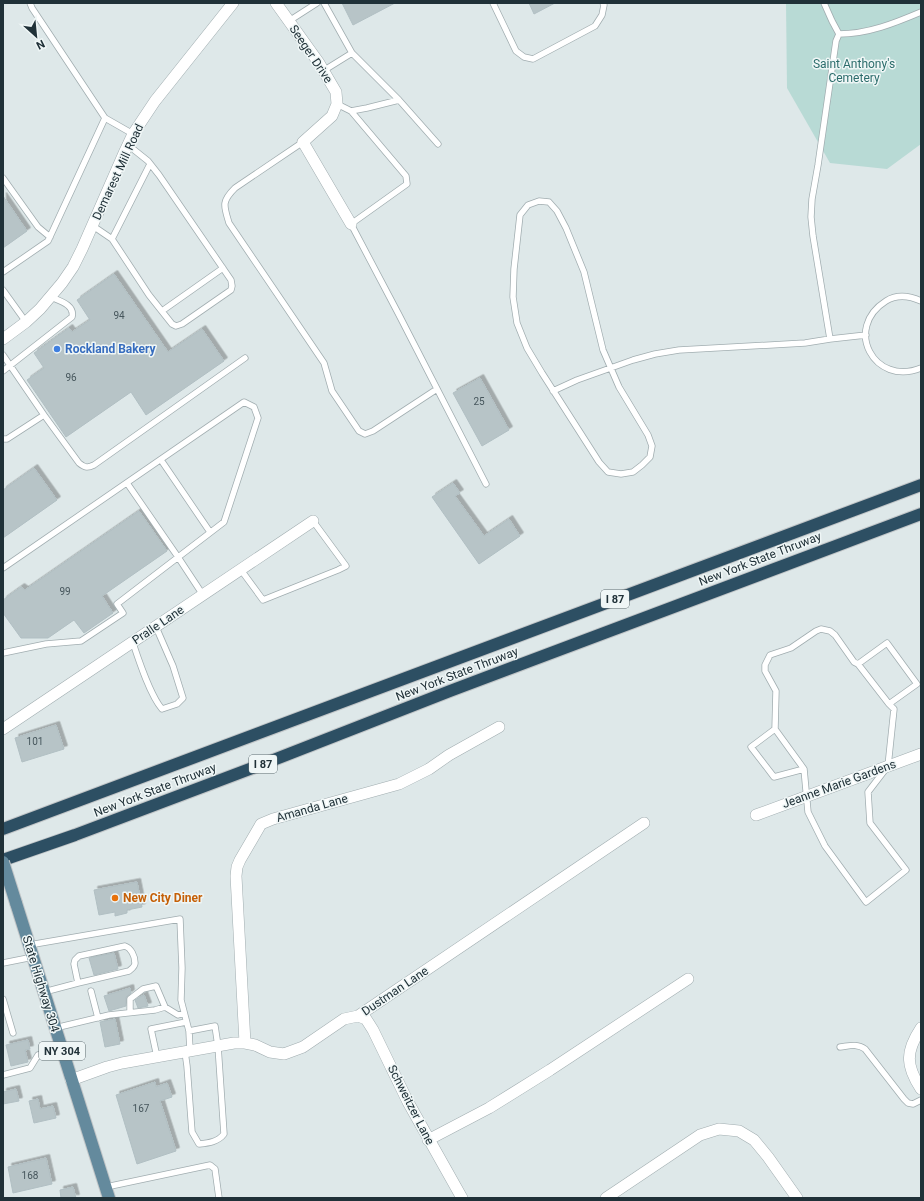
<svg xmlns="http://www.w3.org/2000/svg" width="924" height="1201" font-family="Roboto,sans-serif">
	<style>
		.green { fill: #b8dad5 }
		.building { fill: #b7c4c7; stroke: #b1bfc3; filter: url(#shadow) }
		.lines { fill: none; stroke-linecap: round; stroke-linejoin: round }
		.lane-casing { stroke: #a1adb0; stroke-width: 7 }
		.street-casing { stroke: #a1adb0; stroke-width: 12 }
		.primary-casing { stroke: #c1c5c7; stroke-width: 14 }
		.highway-casing { stroke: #c1c5c7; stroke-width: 14 }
		.lane { stroke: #fff; stroke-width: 5.5 }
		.street { stroke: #fff; stroke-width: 11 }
		.primary { stroke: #648a9d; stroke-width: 12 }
		.highway { stroke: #2d4f63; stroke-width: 12 }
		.primary-bridge-casing { stroke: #c1c5c7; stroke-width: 14; stroke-linecap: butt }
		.primary-bridge { stroke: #648a9d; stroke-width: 12 }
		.shop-dot { fill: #3f7fe0; stroke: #eff6f6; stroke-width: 1.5 }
		.food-dot { fill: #e8710a; stroke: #eff6f6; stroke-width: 1.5 }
		.labels { text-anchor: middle; stroke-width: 3; stroke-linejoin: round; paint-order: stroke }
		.number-label { font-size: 10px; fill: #46565c }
		.shield { fill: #eff6f6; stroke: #5e6c71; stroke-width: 1 }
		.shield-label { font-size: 11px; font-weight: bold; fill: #203138 }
		.street-label { font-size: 12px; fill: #203138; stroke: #eff6f6 }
		.park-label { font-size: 12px; fill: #2c6d6c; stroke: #eff6f6 }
		.shop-label { font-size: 12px; font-weight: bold; fill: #366cbe; stroke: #eff6f6; text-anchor: start }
		.food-label { font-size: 12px; font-weight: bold; fill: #c56008; stroke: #eff6f6; text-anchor: start }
	</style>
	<defs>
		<filter id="shadow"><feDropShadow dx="3.5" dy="-3.5" stdDeviation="0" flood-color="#0004"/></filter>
	</defs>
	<rect width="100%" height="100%" fill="#dee8e9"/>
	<path class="green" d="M786 3H921V144L887 169 830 163 787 88Z"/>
	<path class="building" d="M342 3H395L353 25Z
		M529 3H555L534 14Z
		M3 196 27 231 3 248Z
		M114 274 168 352 202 329 224 361 146 415 131 392 66 437 27 380 44 368 34 353 69 328 72 332 90 320 77 300Z
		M480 378 509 430 482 446 453 393Z
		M34 468 57 500 3 538V490Z
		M453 483 460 493 455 496 484 536 509 519 520 536 479 564 432 497Z
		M139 511 167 551 102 596 113 613 84 633 74 620 48 638H21L3 613V600L21 587 25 590Z
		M56 725 64 749 22 762 15 738Z
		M137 882 142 907 127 910V913L115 916V912L99 915 94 890Z
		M114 953 118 969 94 975 89 958Z
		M130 988 131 993 126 997V1006L109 1011 104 996Z
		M144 995 148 1006 138 1008 135 1000 140 997Z
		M115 1019 120 1044 105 1047 100 1022Z
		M28 1040 30 1049 25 1050 28 1062 11 1066 6 1045Z
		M155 1082 156 1087 167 1083 172 1097 160 1101 176 1151 137 1164 116 1095Z
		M16 1089 19 1101 3 1104V1092Z
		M38 1099 40 1109 53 1106 56 1118 34 1123 29 1101Z
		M46 1158 52 1184 13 1193 8 1167Z
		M73 1187 76 1198H61L60 1190Z"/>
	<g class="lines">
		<g class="lane-casing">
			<path id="lane" d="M30 3 32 8 105 118
				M324 3 352 53 399 100 438 144
				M493 3 516 51 524 57 533 59 595 26 602 15 604 5 603 3
				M824 3 832 21 839 34C868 34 895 23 921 12
				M289 21 317 3
				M323 71 352 53
				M337 104 351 111 367 108 399 100
				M351 111 406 176 407 184 351 224 398 313 486 484
				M303 142 235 188C221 202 224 206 229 223L324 363 332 391 359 431 365 434 373 431 437 389
				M3 178 38 227 50 237
				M539 201 549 202 557 211 566 228 584 272 603 350 619 387 648 435 652 446 650 457 642 465 633 472 621 474 608 472 599 462 542 373 527 348 517 323 513 297 514 269 520 215 528 205Z
				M93 226 112 239 149 295 172 324 176 326 182 324 231 290 232 286 231 280 159 175 148 161 128 145
				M112 239 150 164
				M3 272 48 241 105 118 133 134
				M3 290 26 322
				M921 301C910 296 897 294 886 301 843 328 874 387 921 368
				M162 311 223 268
				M830 339 813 236 811 217 812 199 818 165 836 41 839 34
				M3 355 44 415 79 463C85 468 88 468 94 465L245 358
				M3 371 72 317C75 305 60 301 51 297
				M553 391 577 380 633 360 655 354 679 350 805 343 830 339 866 335
				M3 439H7L44 415
				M161 460 210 532
				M127 483 178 557 203 595
				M3 568 244 402 254 407 258 418 224 522 117 604 123 613 81 641 46 644 3 653
				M241 570 263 600 338 570 346 566 313 521
				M133 643C139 661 150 695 162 709L177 704 183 698 173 666 156 627
				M858 664 854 662 835 635 830 631 821 629 816 631 791 648 770 655 765 665V671L776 691 775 729 804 769 808 812 825 846 866 902 906 870 870 823 868 792 888 766 894 709 889 704 858 664 887 643 917 684 889 704
				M775 729 751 747 774 777 804 769
				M29 945 180 919 182 968 181 1000 189 1031
				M3 963 33 957
				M91 991 98 1018
				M44 992 78 983 129 971C131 969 135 967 135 963 135 956 131 948 125 946L79 956 75 960 74 964 78 983
				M3 999 13 1033
				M130 1012V999L143 989 156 986 165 1007
				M55 1028 109 1015 155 1010 165 1007 178 1015 184 1013
				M840 1047C849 1046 857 1043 865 1049L904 1099 908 1103 913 1104 921 1100
				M185 1052 187 1066 192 1132 199 1144C208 1143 218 1142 224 1134L218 1046 215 1026 189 1031 190 1051
				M157 1057 151 1029 186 1022
				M3 1075 30 1068 38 1055 62 1049
				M106 1187 210 1165 215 1169 219 1198"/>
		</g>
		<g class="street-casing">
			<path id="street" d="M276 3 319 63 336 92 337 104 332 116 303 142 351 224
				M3 339 26 322 40 309 62 283 73 267 82 249 125 151 133 134 155 101 233 3
				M3 729 313 521
				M756 815 921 754
				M358 1016 366 1019 373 1030 408 1102 462 1198
				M921 1028C905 1052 906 1066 921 1089
				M245 1043 236 876 237 867 240 860 261 824 273 819 399 784 429 769 449 755 499 727
				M71 1080 107 1067 122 1063 234 1043H245L255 1045 270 1052 284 1054 303 1047 344 1019 358 1016 644 823
				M428 1140 489 1108 550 1070 688 979
				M606 1198 700 1135 719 1129 739 1131 754 1140 768 1157 797 1198"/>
		</g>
		<g class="primary-casing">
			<path id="primary" d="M16 903 109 1198"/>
		</g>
		<g class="highway-casing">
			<path id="highway" d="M3 829 921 485
				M3 860 75 835 263 764 450 691 921 514"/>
		</g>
		<use href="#lane" class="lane"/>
		<use href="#street" class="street"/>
		<use href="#primary" class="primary"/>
		<use href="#highway" class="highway"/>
		<g class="primary-bridge-casing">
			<path id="primary-bridge" d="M3 862 16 903"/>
		</g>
		<use href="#primary-bridge" class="primary-bridge"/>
	</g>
	<circle class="shop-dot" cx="57" cy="349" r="4"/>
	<circle class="food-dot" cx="115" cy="898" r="4"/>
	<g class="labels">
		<g class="number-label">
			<text x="119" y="319">94</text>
			<text x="71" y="381">96</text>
			<text x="479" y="405">25</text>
			<text x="65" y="595">99</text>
			<text x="35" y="745">101</text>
			<text x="141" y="1112">167</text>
			<text x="30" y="1179">168</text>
		</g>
		<g class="shield">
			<rect x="601" y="590" width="28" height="18" rx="3"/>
			<rect x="249" y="755" width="28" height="18" rx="3"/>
			<rect x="39" y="1042" width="46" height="18" rx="3"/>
		</g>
		<g class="shield-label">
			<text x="615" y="603">I 87</text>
			<text x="263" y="768">I 87</text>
			<text x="62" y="1055">NY 304</text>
		</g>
		<g class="street-label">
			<text transform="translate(311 54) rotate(56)" y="4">Seeger Drive</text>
			<text transform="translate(118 172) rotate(-65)" y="4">Demarest Mill Road</text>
			<text transform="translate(760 559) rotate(-21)" y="4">New York State Thruway</text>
			<text transform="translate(158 625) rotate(-34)" y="4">Pralle Lane</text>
			<text transform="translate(457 674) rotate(-21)" y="4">New York State Thruway</text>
			<text transform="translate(839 784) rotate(-20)" y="4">Jeanne Marie Gardens</text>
			<text transform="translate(155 790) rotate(-21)" y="4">New York State Thruway</text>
			<text transform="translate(312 808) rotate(-16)" y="4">Amanda Lane</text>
			<text transform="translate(41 984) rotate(73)" y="4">State Highway 304</text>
			<text transform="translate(395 991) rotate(-34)" y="4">Dustman Lane</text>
			<text transform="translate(411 1105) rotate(63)" y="4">Schweitzer Lane</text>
		</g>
		<g class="park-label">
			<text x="854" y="68">Saint Anthony's<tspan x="854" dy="14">Cemetery</tspan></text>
		</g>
		<g class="shop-label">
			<text x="65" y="353">Rockland Bakery</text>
		</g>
		<g class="food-label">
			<text x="123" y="902">New City Diner</text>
		</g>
	</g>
	<rect width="924" height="1201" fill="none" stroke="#203138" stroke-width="8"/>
	<g transform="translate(36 36) rotate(153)" stroke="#eff6f6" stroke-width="3" paint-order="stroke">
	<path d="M0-3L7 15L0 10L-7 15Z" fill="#203138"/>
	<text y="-6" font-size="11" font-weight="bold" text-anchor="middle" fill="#203138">N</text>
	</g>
</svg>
